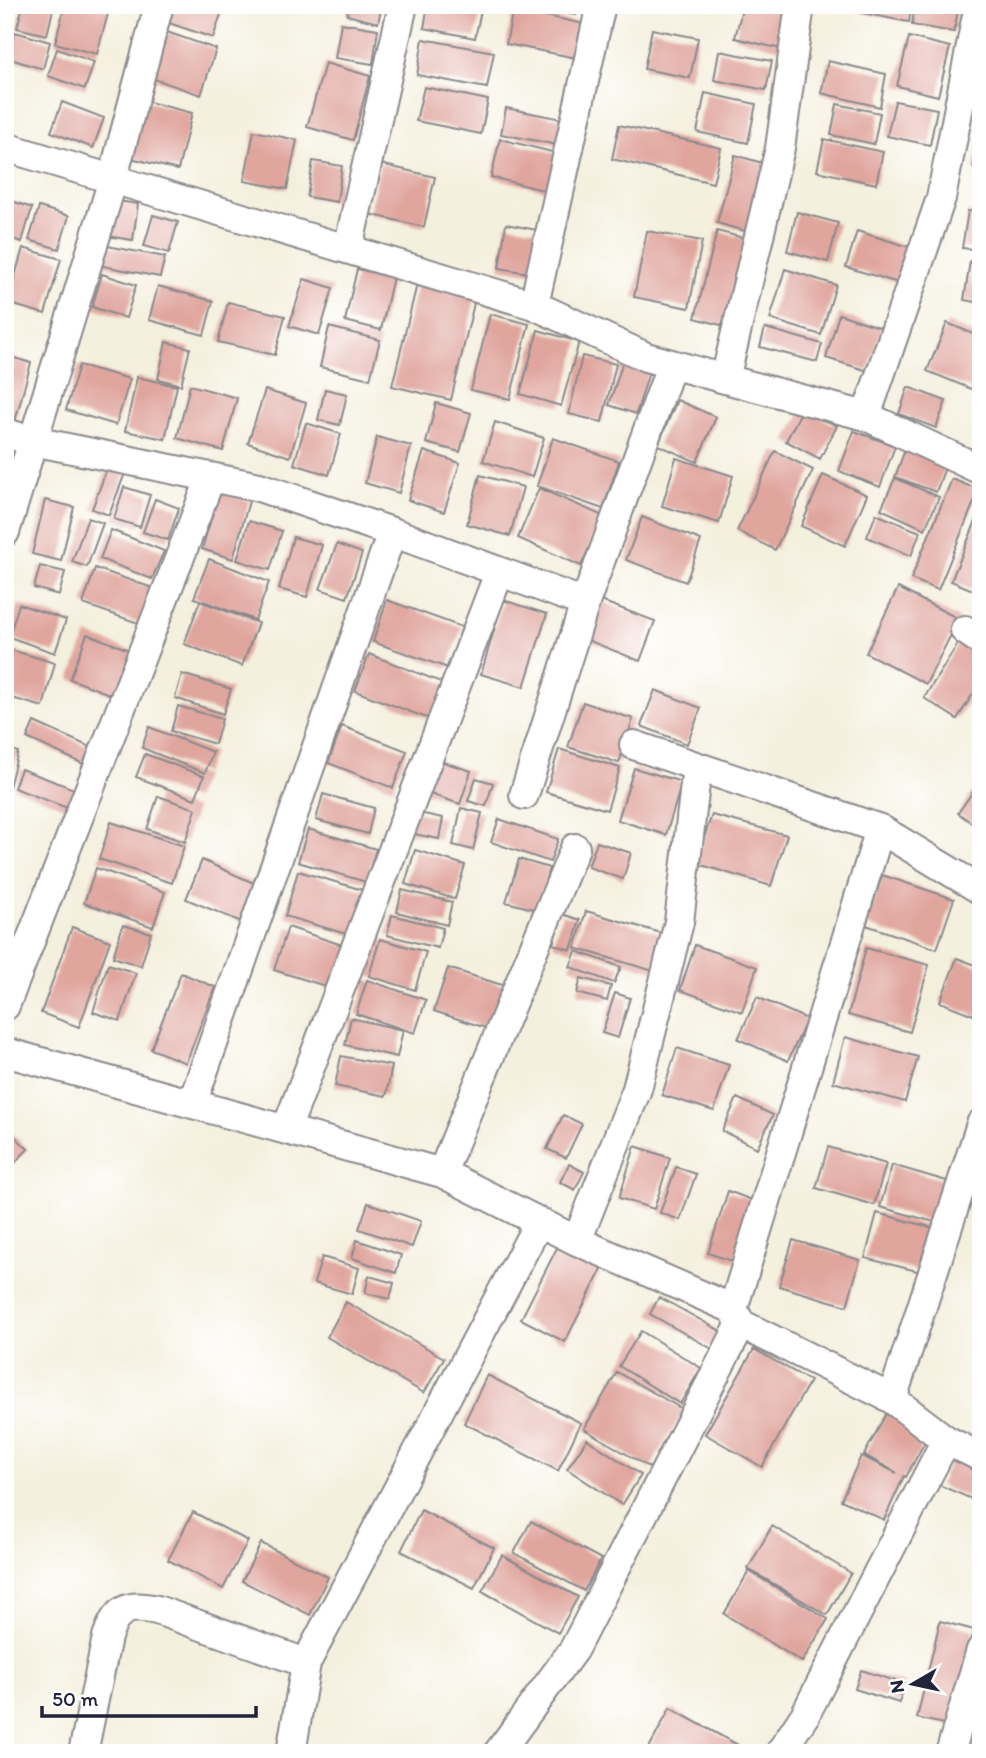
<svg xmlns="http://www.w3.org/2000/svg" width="986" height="1758" font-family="Itim,sans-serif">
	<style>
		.building { fill: #e0a69e }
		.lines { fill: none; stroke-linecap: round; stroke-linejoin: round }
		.street-casing { stroke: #8b898c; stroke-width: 32 }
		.street { stroke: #fff; stroke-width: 28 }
	</style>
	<rect width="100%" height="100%" fill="#fff"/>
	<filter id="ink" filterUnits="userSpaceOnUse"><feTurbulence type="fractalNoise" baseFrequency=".0143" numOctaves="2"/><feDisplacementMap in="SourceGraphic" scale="14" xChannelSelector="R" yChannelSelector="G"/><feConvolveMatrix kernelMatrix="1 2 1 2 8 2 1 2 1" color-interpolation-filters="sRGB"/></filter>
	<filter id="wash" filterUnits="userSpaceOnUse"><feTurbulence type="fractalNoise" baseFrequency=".00686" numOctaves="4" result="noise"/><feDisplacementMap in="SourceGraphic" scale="28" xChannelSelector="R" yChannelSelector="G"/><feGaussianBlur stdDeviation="1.57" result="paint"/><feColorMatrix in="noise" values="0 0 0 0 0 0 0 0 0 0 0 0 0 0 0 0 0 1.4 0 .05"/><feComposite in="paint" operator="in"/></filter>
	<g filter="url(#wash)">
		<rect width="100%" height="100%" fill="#f4f0de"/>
		<g id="blocks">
			<path class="building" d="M23 5H54L47 35 17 28Z
				M65 5H93L109 10 97 54 55 43Z
				M175 5H224L213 38 169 23Z
				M349 5H382L378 23 347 15Z
				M428 5 482 6 475 38 424 28Z
				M537 5H579L576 15Z
				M743 5H765L790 11 781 49 735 38Z
				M863 5H912L909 22 862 13Z
				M915 5H959L954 32 912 25Z
				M513 9 594 26 587 60 506 44Z
				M341 23 378 29 373 64 335 58Z
				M652 29 698 38 690 78 644 69Z
				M15 32 50 42 43 69 7 58Z
				M167 32 216 49 201 95 151 78Z
				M909 37 950 47 938 96 897 86Z
				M423 39 494 52 487 88 417 75Z
				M57 49 94 62 85 89 48 76Z
				M719 51 772 61 766 90 714 80Z
				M828 61 886 74 880 107 821 93Z
				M325 63 370 76 353 140 307 127Z
				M424 87 488 100 481 134 416 121Z
				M705 93 756 104 748 143 697 132Z
				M145 101 192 113 178 170 131 158Z
				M895 101 937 109 930 145 887 136Z
				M62 102 104 118 93 148 51 132Z
				M837 104 880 113 874 144 831 135Z
				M506 108 562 119 558 145 501 134Z
				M619 125 721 148 713 183 612 159Z
				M254 131 297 140 287 189 244 181Z
				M500 139 560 154 551 192 491 177Z
				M824 139 883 152 876 184 817 171Z
				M980 140 981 141V171L973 168Z
				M735 155 766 164 748 232 717 223Z
				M313 161 342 166 337 202 307 197Z
				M380 164 435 177 424 227 369 214Z
				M112 200 138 204 133 240 106 236Z
				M12 201 32 208 22 242 5 237V221Z
				M39 207 69 216 59 249 29 240Z
				M968 211 981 213V250L962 248Z
				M797 212 838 223 828 262 787 251Z
				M153 215 178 222 169 253 144 246Z
				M506 224 542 231 535 274 499 268Z
				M647 231 702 241 689 308 634 297Z
				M717 231 747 239 725 326 695 318Z
				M857 231 916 249 905 285 846 267Z
				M102 245 165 257 160 277 98 265Z
				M23 248 61 259 45 314 7 303Z
				M970 261 981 263V303L964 300Z
				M357 269 393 277 381 330 345 321Z
				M785 269 836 285 821 335 770 319Z
				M102 274 136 285 126 318 92 307Z
				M304 279 333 288 319 335 289 326Z
				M417 284 475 299 451 400 392 386Z
				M158 286 213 301 204 335 149 320Z
				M228 302 285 316 275 355 218 342Z
				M490 314 529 324 510 399 471 390Z
				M839 314 882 328 868 371 826 358Z
				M947 323 981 337V393L927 371Z
				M329 327 380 340 370 379 320 367Z
				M765 328 822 344 817 362 760 347Z
				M538 330 579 342 561 406 520 394Z
				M166 342 190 348 181 385 158 379Z
				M5 355 31 363 14 425 5 422Z
				M582 356 616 364 602 422 569 414Z
				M624 358 651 366 636 414 609 405Z
				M79 365 130 379 116 425 66 410Z
				M137 377 177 386 165 439 125 431Z
				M190 385 237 398 223 451 177 438Z
				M908 387 946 401 936 428 899 414Z
				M325 389 347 394 340 425 318 420Z
				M265 390 306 403 290 457 248 443Z
				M677 400 716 417 697 462 658 445Z
				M436 403 471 413 460 452 426 443Z
				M803 408 837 426 820 459 786 441Z
				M495 422 544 438 532 477 483 461Z
				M306 423 341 434 329 475 294 464Z
				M854 431 895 446 880 487 839 471Z
				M377 437 411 446 399 493 365 483Z
				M553 438 619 461 603 509 537 486Z
				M906 447 947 462 936 492 895 477Z
				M5 450 25 456 5 490Z
				M424 451 460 463 444 512 408 500Z
				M775 451 813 470 775 550 737 531Z
				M676 458 733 476 719 523 662 506Z
				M108 466 125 473 109 515 92 509Z
				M480 475 523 487 510 536 467 524Z
				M823 475 867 495 845 546 801 526Z
				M895 478 939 497 925 529 881 509Z
				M952 479 979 490 938 590 911 579Z
				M124 487 150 495 140 527 114 519Z
				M539 488 603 516 581 566 518 538Z
				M219 492 249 501 233 559 202 549Z
				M155 499 179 508 168 540 143 532Z
				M45 500 74 507 61 561 32 554Z
				M981 509V591L980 593 951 581Z
				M876 514 920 532 911 556 867 537Z
				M642 517 701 540 686 582 626 560Z
				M88 518 103 523 87 567 72 562Z
				M249 521 282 531 270 570 237 560Z
				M111 530 164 551 152 579 100 559Z
				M293 537 322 545 307 597 279 589Z
				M337 544 362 553 347 598 320 589Z
				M209 559 269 582 255 620 194 598Z
				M40 566 65 572 59 595 34 588Z
				M95 568 156 589 144 625 83 604Z
				M898 588 959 619 926 684 866 653Z
				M387 600 462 627 448 668 373 642Z
				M503 600 547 614 524 687 481 674Z
				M200 601 258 623 242 666 184 644Z
				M601 601 655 621 640 661 587 640Z
				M19 604 66 620 55 653 9 637Z
				M87 634 140 654 122 699 70 679Z
				M961 639 981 652V681L957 719 924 698Z
				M5 648 55 663 43 707 5 696Z
				M369 654 446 684 432 720 355 691Z
				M182 674 231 689 223 714 175 698Z
				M655 690 701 708 687 744 641 726Z
				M583 702 633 719 619 763 568 747Z
				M178 706 222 719 215 744 171 731Z
				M34 722 99 751 92 768 27 738Z
				M342 726 407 751 393 788 328 763Z
				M149 727 213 752 205 773 142 748Z
				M981 733V748L974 744Z
				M5 748 18 752 8 791H5Z
				M559 749 620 768 607 810 546 792Z
				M145 754 204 776 195 799 136 777Z
				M434 759 471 771 460 804 424 792Z
				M634 768 682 782 666 835 618 820Z
				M21 769 82 792 75 811 14 788Z
				M476 778 493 783 486 806 468 801Z
				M981 780V819L976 826 958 813Z
				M323 794 374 808 368 834 316 820Z
				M158 796 196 809 185 842 147 829Z
				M461 808 482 813 473 850 453 845Z
				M414 812 443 818 439 839 409 833Z
				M712 815 787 835 771 886 695 863Z
				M499 819 558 839 550 862 491 842Z
				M111 822 184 846 172 883 99 859Z
				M308 829 376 849 366 882 298 862Z
				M597 842 631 853 623 879 588 867Z
				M415 850 465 865 455 899 405 884Z
				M519 859 549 868 537 910 506 902Z
				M202 860 267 889 251 926 186 899Z
				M96 868 165 892 153 927 84 903Z
				M298 871 366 891 353 936 285 916Z
				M882 875 954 899 937 949 866 925Z
				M402 890 452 902 447 925 397 912Z
				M586 911 668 935 657 972 575 948Z
				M562 914 580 920 571 950 553 944Z
				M392 915 443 928 438 948 387 935Z
				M123 925 151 933 141 966 113 957Z
				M72 927 110 941 79 1027 41 1013Z
				M288 927 351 948 338 990 274 970Z
				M380 939 426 952 415 990 369 976Z
				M695 945 757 967 742 1012 680 990Z
				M866 948 929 965 910 1032 848 1015Z
				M576 951 621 967 614 983 570 967Z
				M957 958 981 967V1018L940 1002Z
				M108 964 136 973 120 1021 93 1012Z
				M448 968 505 986 492 1030 434 1011Z
				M181 973 215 987 186 1063 151 1049Z
				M581 978 611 986 607 1001 577 993Z
				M367 980 426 1000 415 1033 356 1014Z
				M615 993 630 998 618 1038 602 1033Z
				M757 997 807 1019 788 1061 738 1039Z
				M351 1018 403 1030 397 1057 345 1045Z
				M845 1037 918 1057 905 1102 833 1082Z
				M677 1048 729 1065 714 1111 662 1095Z
				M341 1056 392 1066 386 1096 335 1086Z
				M737 1098 773 1115 757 1148 722 1131Z
				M563 1115 582 1124 566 1158 547 1149Z
				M5 1127 28 1149 5 1173Z
				M635 1146 670 1158 654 1209 619 1198Z
				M828 1147 886 1164 874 1205 816 1188Z
				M569 1164 584 1172 575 1190 560 1182Z
				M892 1165 950 1182 938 1223 880 1207Z
				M676 1167 696 1174 680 1220 660 1213Z
				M728 1191 755 1201 735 1262 708 1253Z
				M368 1203 421 1221 412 1247 359 1229Z
				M877 1213 937 1229 925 1273 865 1258Z
				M563 1236 607 1259 565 1342 521 1319Z
				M357 1240 401 1255 396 1273 352 1258Z
				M793 1240 860 1260 847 1306 779 1286Z
				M322 1257 359 1268 352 1294 314 1283Z
				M369 1276 394 1283 390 1299 365 1293Z
				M659 1297 724 1333 714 1350 650 1314Z
				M346 1302 444 1358 424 1393 327 1337Z
				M641 1331 701 1368 680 1404 619 1366Z
				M754 1349 810 1381 762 1467 705 1434Z
				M617 1372 684 1410 650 1468 584 1429Z
				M487 1375 581 1423 558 1471 464 1423Z
				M886 1414 928 1436 906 1477 904 1476 884 1520 841 1500 861 1456 897 1473 864 1455Z
				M587 1439 641 1475 622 1505 567 1469Z
				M953 1456 981 1469V1485L974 1500 939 1485Z
				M421 1510 494 1548 474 1588 401 1551Z
				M193 1512 248 1541 223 1589 168 1560Z
				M531 1521 601 1559 584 1591 514 1553Z
				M772 1526 851 1573 827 1615 748 1569Z
				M261 1543 328 1577 310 1615 242 1581Z
				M502 1555 578 1597 558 1633 482 1591Z
				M749 1571 828 1619 802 1662 724 1614Z
				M940 1621 974 1630 952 1726 917 1718Z
				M861 1670 905 1684 899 1703 855 1689Z
				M670 1708 747 1750 746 1753H653L648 1750Z
				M977 1727 981 1728V1753H970Z"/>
		</g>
	</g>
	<g filter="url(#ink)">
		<use href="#blocks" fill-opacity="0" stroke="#8b898c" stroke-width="2"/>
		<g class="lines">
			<g class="street-casing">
				<path id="street" d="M159 5 108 196 33 441 259 487 392 532 585 603
					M800 5 780 148 725 379 866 416
					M979 5 941 198 866 416 981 470
					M5 147 534 305 646 357 725 379
					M348 248 403 5
					M534 305 601 5
					M5 433 33 441 5 532
					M965 630 981 641
					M634 745 880 829 981 890
					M524 795 585 603 671 366
					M5 1006 211 477
					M5 1052 442 1173 577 1241 733 1309 741 1324 892 1399 946 1440 981 1457
					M192 1104 392 532
					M286 1130 499 573
					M442 1173 575 848
					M577 1241 637 1089 679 922 697 767
					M733 1309 880 829
					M892 1399 981 1124
					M83 1753 107 1637C117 1608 127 1604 157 1610L306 1663
					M291 1753 306 1663 539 1222
					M498 1753 574 1649 741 1324
					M780 1753 805 1715 946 1440
					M950 1753 981 1650"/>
			</g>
			<use href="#street" class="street"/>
		</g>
	</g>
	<rect width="986" height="1758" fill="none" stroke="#fff" stroke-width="28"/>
	<g transform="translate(913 1684) rotate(261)" stroke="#ffffff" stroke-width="5" paint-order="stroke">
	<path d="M0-5L12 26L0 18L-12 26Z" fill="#22223b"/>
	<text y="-10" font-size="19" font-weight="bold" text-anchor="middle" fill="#22223b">N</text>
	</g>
	<path d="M42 1706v10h214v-10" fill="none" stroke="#22223b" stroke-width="3.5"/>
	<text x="52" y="1706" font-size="21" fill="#22223b" stroke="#ffffff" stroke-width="5" paint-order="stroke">50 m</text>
</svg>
